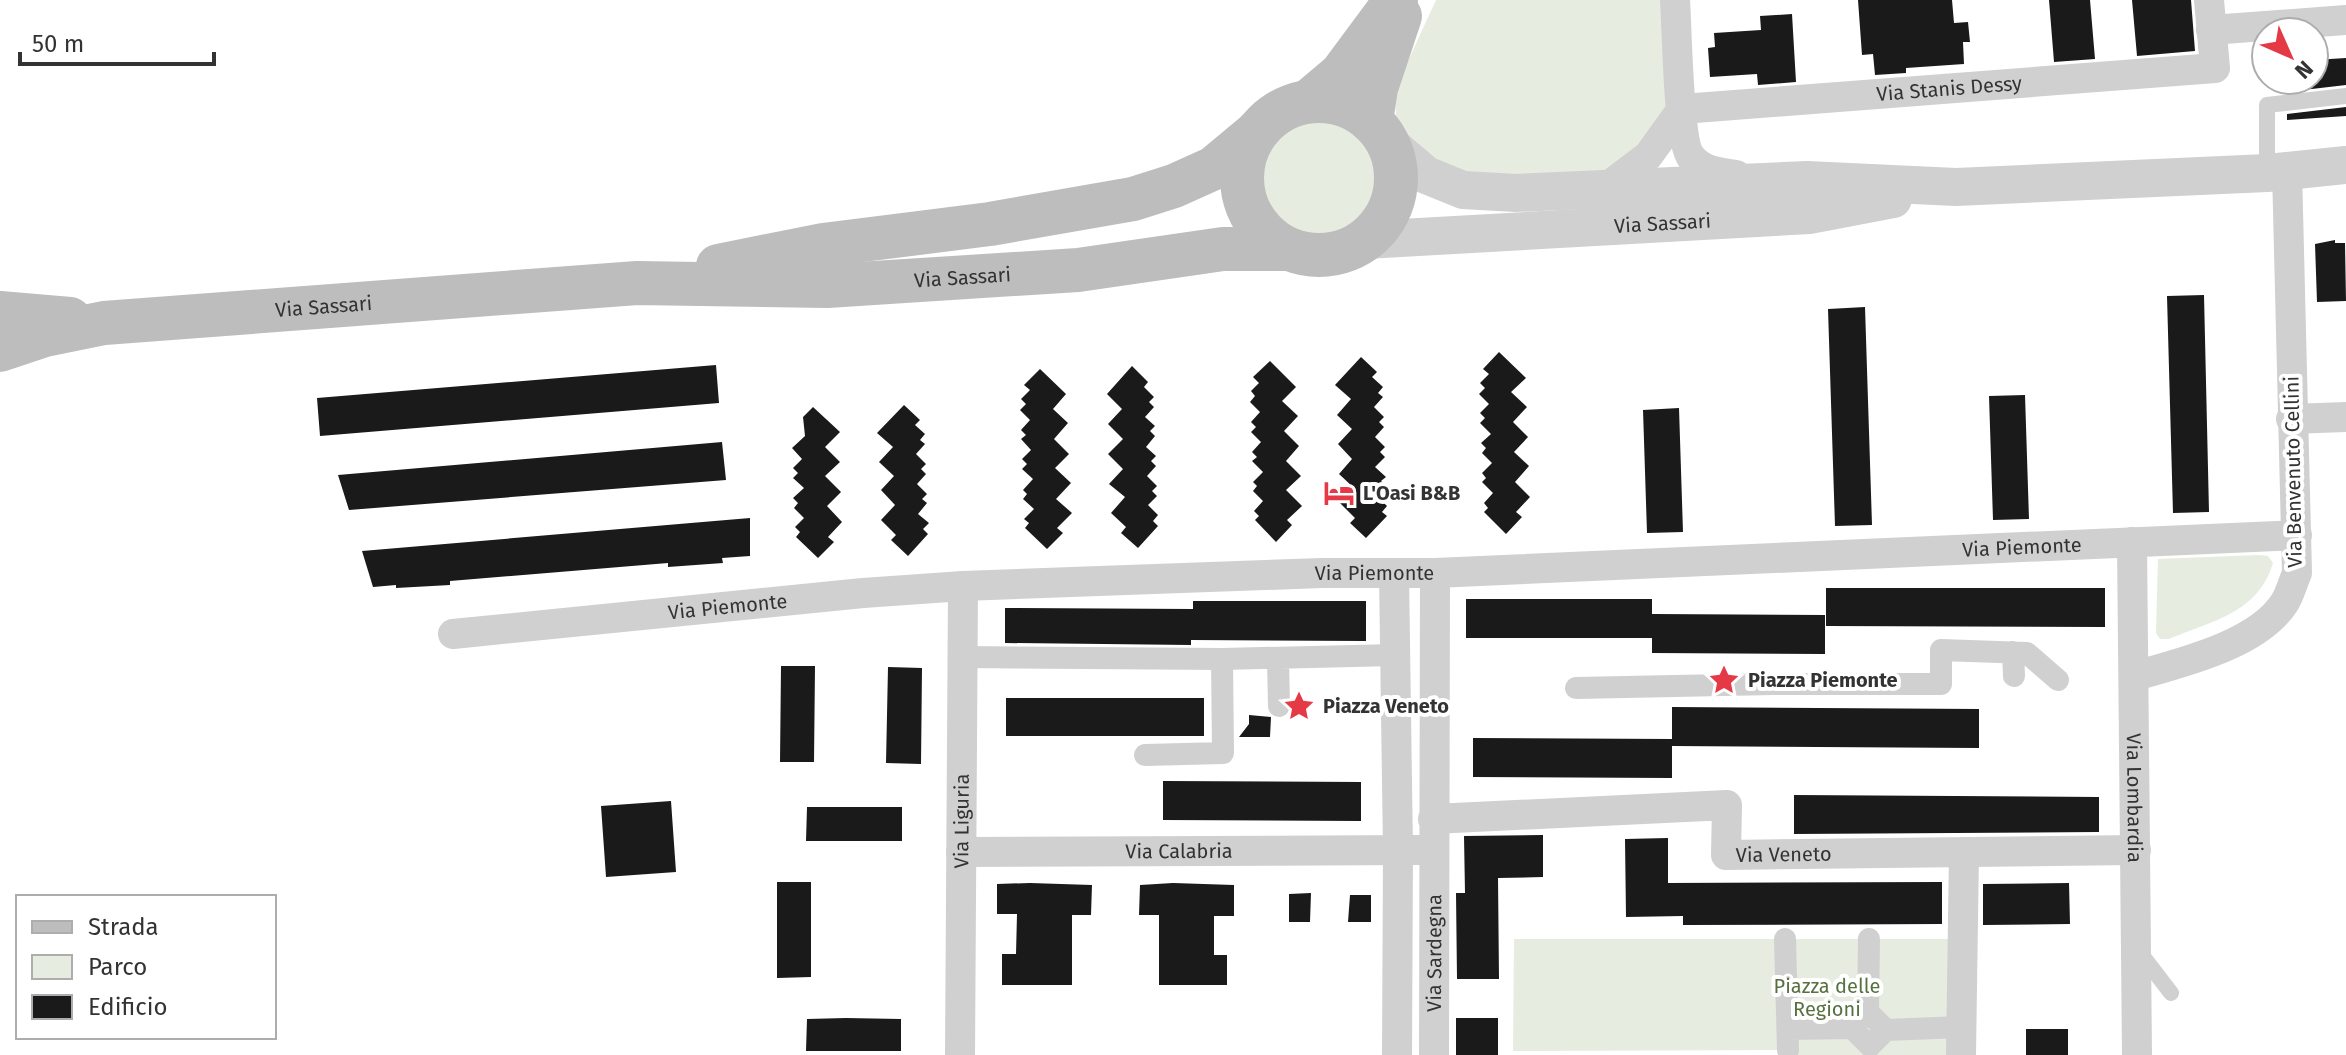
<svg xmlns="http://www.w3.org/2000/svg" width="2346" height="1055" font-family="'Fira Sans',sans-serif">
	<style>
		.green { fill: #e6ecdf }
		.building { fill: #1a1a1a }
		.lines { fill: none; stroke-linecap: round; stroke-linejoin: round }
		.service { stroke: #d0d0d0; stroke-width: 16 }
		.pedestrian { stroke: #d0d0d0; stroke-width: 22 }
		.minor { stroke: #d0d0d0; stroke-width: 30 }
		.tertiary { stroke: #d0d0d0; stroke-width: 38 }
		.secondary { stroke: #bdbdbd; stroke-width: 44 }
		.labels { text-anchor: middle; stroke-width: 8; stroke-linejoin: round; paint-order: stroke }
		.street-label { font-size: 20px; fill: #333; stroke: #fff }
		.poi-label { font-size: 20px; font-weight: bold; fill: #333; stroke: #fff; text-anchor: start }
		.park-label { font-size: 20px; fill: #56703f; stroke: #fff }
	</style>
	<rect width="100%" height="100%" fill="#fff"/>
	<path class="green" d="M1436 0H1664L1682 109 1627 172 1461 177 1435 168 1397 127 1395 101 1402 74Z
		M1260 179a58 58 0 1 1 116 0a58 58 0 1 1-116 0Z
		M2259 555 2268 556 2273 563C2258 613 2212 621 2169 639H2160L2156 633 2158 559Z
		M1514 939H1951L1950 1055H1788L1787 1050 1513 1051Z"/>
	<path class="building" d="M1858 0H1952L1954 23 1968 22 1970 42H1963L1964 64 1906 68V73L1875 75 1873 54 1862 55Z
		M2049 0H2090L2095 59 2054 62Z
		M2132 0H2191L2195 51 2137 56Z
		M1792 14 1796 82 1758 85 1757 74 1710 77 1708 48 1715 47 1714 33 1761 30 1760 16Z
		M2346 58V85L2285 92 2284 80H2314V60Z
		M2346 107V116L2287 120V114Z
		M2335 240V243H2345L2346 301 2317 302 2315 244Z
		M2204 295 2209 512 2173 513 2167 296Z
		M1865 307 1872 525 1835 526 1828 309Z
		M1499 352 1526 378 1511 392 1527 407 1513 422 1528 437 1514 452 1529 466 1515 482 1530 497 1516 512 1522 517 1506 534 1484 512 1488 508 1484 503 1493 493 1482 482 1486 478 1482 473 1492 463 1482 453 1486 448 1481 443 1491 434 1480 423 1485 418 1480 413 1489 404 1479 394 1485 388 1480 383 1489 374 1483 369Z
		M1361 357 1377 372 1372 377 1383 387 1378 393 1383 397 1374 407 1384 417 1379 422 1384 427 1375 437 1385 447 1380 452 1385 457 1375 467 1386 477 1381 481 1386 486 1377 496 1387 506 1382 512 1387 516 1366 538 1350 523 1355 518 1340 503 1354 488 1339 474 1352 459 1338 444 1352 429 1337 415 1351 399 1335 385Z
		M1270 361 1296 387 1282 401 1298 416 1284 431 1299 446 1286 461 1301 476 1286 490 1302 506 1287 520 1292 525 1276 542 1255 520 1259 516 1254 511 1263 501 1253 491 1257 486 1253 482 1263 472 1252 461 1257 457 1252 452 1261 442 1251 432 1256 427 1251 422 1260 412 1250 402 1255 396 1251 391 1259 383 1253 377Z
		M716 365 719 403 320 436 317 398Z
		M1132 366 1148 382 1144 387 1154 397 1149 402 1154 407 1145 417 1155 426 1150 431 1155 436 1146 447 1156 456 1151 461 1156 466 1147 476 1157 486 1152 491 1157 496 1148 505 1158 515 1153 521 1158 526 1138 548 1121 533 1126 527 1111 513 1125 497 1109 484 1123 469 1108 454 1123 439 1108 424 1122 409 1107 394Z
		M1040 369 1066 394 1053 409 1068 423 1054 439 1069 454 1055 468 1071 483 1056 499 1072 513 1057 528 1063 533 1047 549 1025 528 1029 523 1024 519 1034 509 1023 499 1027 494 1023 490 1033 479 1022 469 1027 464 1022 459 1031 450 1021 439 1026 435 1021 430 1030 420 1020 410 1026 404 1021 399 1030 390 1024 385Z
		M2025 395 2029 519 1993 520 1989 396Z
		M904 405 920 420 915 425 925 434 920 440 925 444 916 454 926 464 921 469 926 474 917 484 927 494 922 499 927 503 918 514 929 523 923 529 928 534 908 556 891 540 896 535 881 520 895 505 881 490 894 476 879 462 893 447 877 433Z
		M813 407 840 432 825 447 840 462 825 476 841 492 827 506 842 522 828 537 834 542 818 558 796 537 800 532 795 527 804 518 794 508 798 503 793 498 804 488 793 478 798 473 793 468 802 459 792 448 805 436 803 417Z
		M1679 408 1683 532 1647 533 1643 410Z
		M722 442 726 480 349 510 338 475Z
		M750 518V556L722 558 723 563 668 567V563L450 581V585L396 588V585L373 587 362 551Z
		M1826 588H2105V627L1826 626Z
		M1466 599H1652V614L1825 615V654L1652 653V638H1466Z
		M1193 601H1366V641L1191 640V645L1005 643V608L1193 609Z
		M781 666H815L814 762H780Z
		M888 667 922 668 921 764 886 763Z
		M1006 698H1204V736H1006Z
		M1672 707 1979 709V748L1672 746Z
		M1249 715 1271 717 1270 737H1239L1249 724Z
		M1473 738 1672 739V778L1473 777Z
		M1163 781 1361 782V821L1163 820Z
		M1794 795 2099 797V832L1794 834Z
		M671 801 676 872 606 877 601 806Z
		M807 807H902V841H806Z
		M1543 835V877L1498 878 1499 979H1457L1456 893H1465L1464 836Z
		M1668 838V883L1942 882V924L1683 925V916L1626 917 1625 839Z
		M777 882H811V977L777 978Z
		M1030 883 1092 885 1091 915H1072V985H1002V954H1016L1017 914H997V884Z
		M1173 883 1234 885V916H1214V955H1227V985H1159V915H1139L1140 885Z
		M2069 883 2070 924 1983 925V884Z
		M1311 893 1310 922H1289V894Z
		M1350 895H1371V922H1348Z
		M846 1018 901 1019V1051H806L807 1019Z
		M1456 1018H1498V1055H1456Z
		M2026 1029H2068V1055H2026Z"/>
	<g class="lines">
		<path class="service" d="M2267 173V105L2346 96
			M2138 950 2171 993"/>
		<path class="pedestrian" d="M2013 652 2014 676
			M963 657 1222 659 1395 655
			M1278 659 1279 706
			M1576 688 1773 684H1941V650L2027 653 2058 680
			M1145 755 1223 753 1222 659
			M1785 939 1788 1050
			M1868 1012 1886 1030 1870 1046 1852 1028 1868 1012 1869 939
			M1788 1029 1852 1028
			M1886 1030 1961 1027"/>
		<g class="minor">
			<path d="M1675 0C1677 27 1678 141 1691 157 1703 172 1719 172 1736 175"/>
			<path d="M2211 30 2346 20"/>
			<path id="s1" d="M1682 109 2215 68 2209 0"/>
			<path d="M1603 190 1648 156 1682 109"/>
			<path d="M2291 419 2346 417"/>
			<path id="s2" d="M2132 542 2137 1055"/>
			<path d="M1394 573 1398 851 1397 1055"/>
			<path id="s3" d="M453 634 863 593 963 586 1322 573H1435L2297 535"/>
			<path d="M2135 676C2180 663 2258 645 2285 602 2290 594 2293 582 2297 573L2287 170"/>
			<path id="s4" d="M1433 819 1727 805 1726 855 2136 850"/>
			<path id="s5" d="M961 852 1418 850"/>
			<path id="s6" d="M960 1055 963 586"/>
			<path id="s7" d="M1434 1055 1435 573"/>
			<path d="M1961 1055 1964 852"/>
		</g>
		<g class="tertiary">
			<path d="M1387 142 1426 175 1463 190 1516 193 1807 180 1956 187 2267 173 2346 165"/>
			<path id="s8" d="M1365 240 1809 215 1893 199"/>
		</g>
		<g class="secondary">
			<circle cx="1319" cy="178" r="77"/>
			<path d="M1309 101 1341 74 1396 0"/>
			<path d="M1371 121 1376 88 1400 16"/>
			<path d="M718 266 823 245 990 224 1133 199 1174 186 1214 168 1256 133"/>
			<path d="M0 313 70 319"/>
			<path id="s9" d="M0 350 45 335 104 323 637 283 827 286 1078 270 1223 249H1287"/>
		</g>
	</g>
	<defs>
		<g id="hotel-bare" transform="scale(2.4)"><path d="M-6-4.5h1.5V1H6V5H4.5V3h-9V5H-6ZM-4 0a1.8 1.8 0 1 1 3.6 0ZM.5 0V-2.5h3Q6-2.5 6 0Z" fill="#e63946" stroke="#fff" stroke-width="2.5" paint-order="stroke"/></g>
		<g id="sight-bare" transform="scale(2.4)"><path d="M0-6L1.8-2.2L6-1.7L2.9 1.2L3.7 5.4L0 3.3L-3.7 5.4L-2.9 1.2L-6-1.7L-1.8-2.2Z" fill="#e63946" stroke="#fff" stroke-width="2.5" paint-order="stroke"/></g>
	</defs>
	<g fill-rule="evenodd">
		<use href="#hotel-bare" x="1339" y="493"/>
		<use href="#sight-bare" x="1724" y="680"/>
		<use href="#sight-bare" x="1299" y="706"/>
	</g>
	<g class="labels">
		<g class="street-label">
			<text dy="7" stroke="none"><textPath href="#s1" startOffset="268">Via Stanis Dessy</textPath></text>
			<text dy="7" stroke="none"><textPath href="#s8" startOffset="298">Via Sassari</textPath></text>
			<text dy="7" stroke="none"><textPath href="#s9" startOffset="968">Via Sassari</textPath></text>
			<text dy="7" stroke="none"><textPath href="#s9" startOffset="328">Via Sassari</textPath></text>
			<text transform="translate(2293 472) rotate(-91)" y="7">Via Benvenuto Cellini</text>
			<text dy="7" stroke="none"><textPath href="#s3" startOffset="1572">Via Piemonte</textPath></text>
			<text dy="7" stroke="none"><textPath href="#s3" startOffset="924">Via Piemonte</textPath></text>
			<text dy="7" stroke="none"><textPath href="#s3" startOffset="276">Via Piemonte</textPath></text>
			<text dy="7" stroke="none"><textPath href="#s2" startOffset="256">Via Lombardia</textPath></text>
			<text dy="7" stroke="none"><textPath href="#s6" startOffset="234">Via Liguria</textPath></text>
			<text dy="7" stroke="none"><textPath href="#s5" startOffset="218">Via Calabria</textPath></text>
			<text dy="7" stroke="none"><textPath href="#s4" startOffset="402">Via Veneto</textPath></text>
			<text dy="7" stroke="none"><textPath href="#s7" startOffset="102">Via Sardegna</textPath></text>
		</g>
		<g class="poi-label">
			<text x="1363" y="500">L'Oasi B&amp;B</text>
			<text x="1748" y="687">Piazza Piemonte</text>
			<text x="1323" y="713">Piazza Veneto</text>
		</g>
		<g class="park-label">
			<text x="1827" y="993">Piazza delle<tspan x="1827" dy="23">Regioni</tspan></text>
		</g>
	</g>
	<rect x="16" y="895" width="260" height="144" fill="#ffffff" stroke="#adadad" stroke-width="2"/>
	<rect x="32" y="921" width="40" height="12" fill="#bdbdbd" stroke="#adadad" stroke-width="2"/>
	<text x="88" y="935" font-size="24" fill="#333333">Strada</text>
	<rect x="32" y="955" width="40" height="24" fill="#e6ecdf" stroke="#adadad" stroke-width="2"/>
	<text x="88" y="975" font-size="24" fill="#333333">Parco</text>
	<rect x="32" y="995" width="40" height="24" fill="#1a1a1a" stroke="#adadad" stroke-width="2"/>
	<text x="88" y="1015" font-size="24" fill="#333333">Edificio</text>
	<g transform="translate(2290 56) rotate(135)"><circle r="38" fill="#ffffff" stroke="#adadad" stroke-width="2"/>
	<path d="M0-6L14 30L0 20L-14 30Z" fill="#e63946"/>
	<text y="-12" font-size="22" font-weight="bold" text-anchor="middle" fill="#333333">N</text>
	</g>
	<path d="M20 52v12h194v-12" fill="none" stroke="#333333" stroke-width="4"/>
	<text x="32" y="52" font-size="24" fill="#333333" stroke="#ffffff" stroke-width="6" paint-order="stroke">50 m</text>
</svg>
